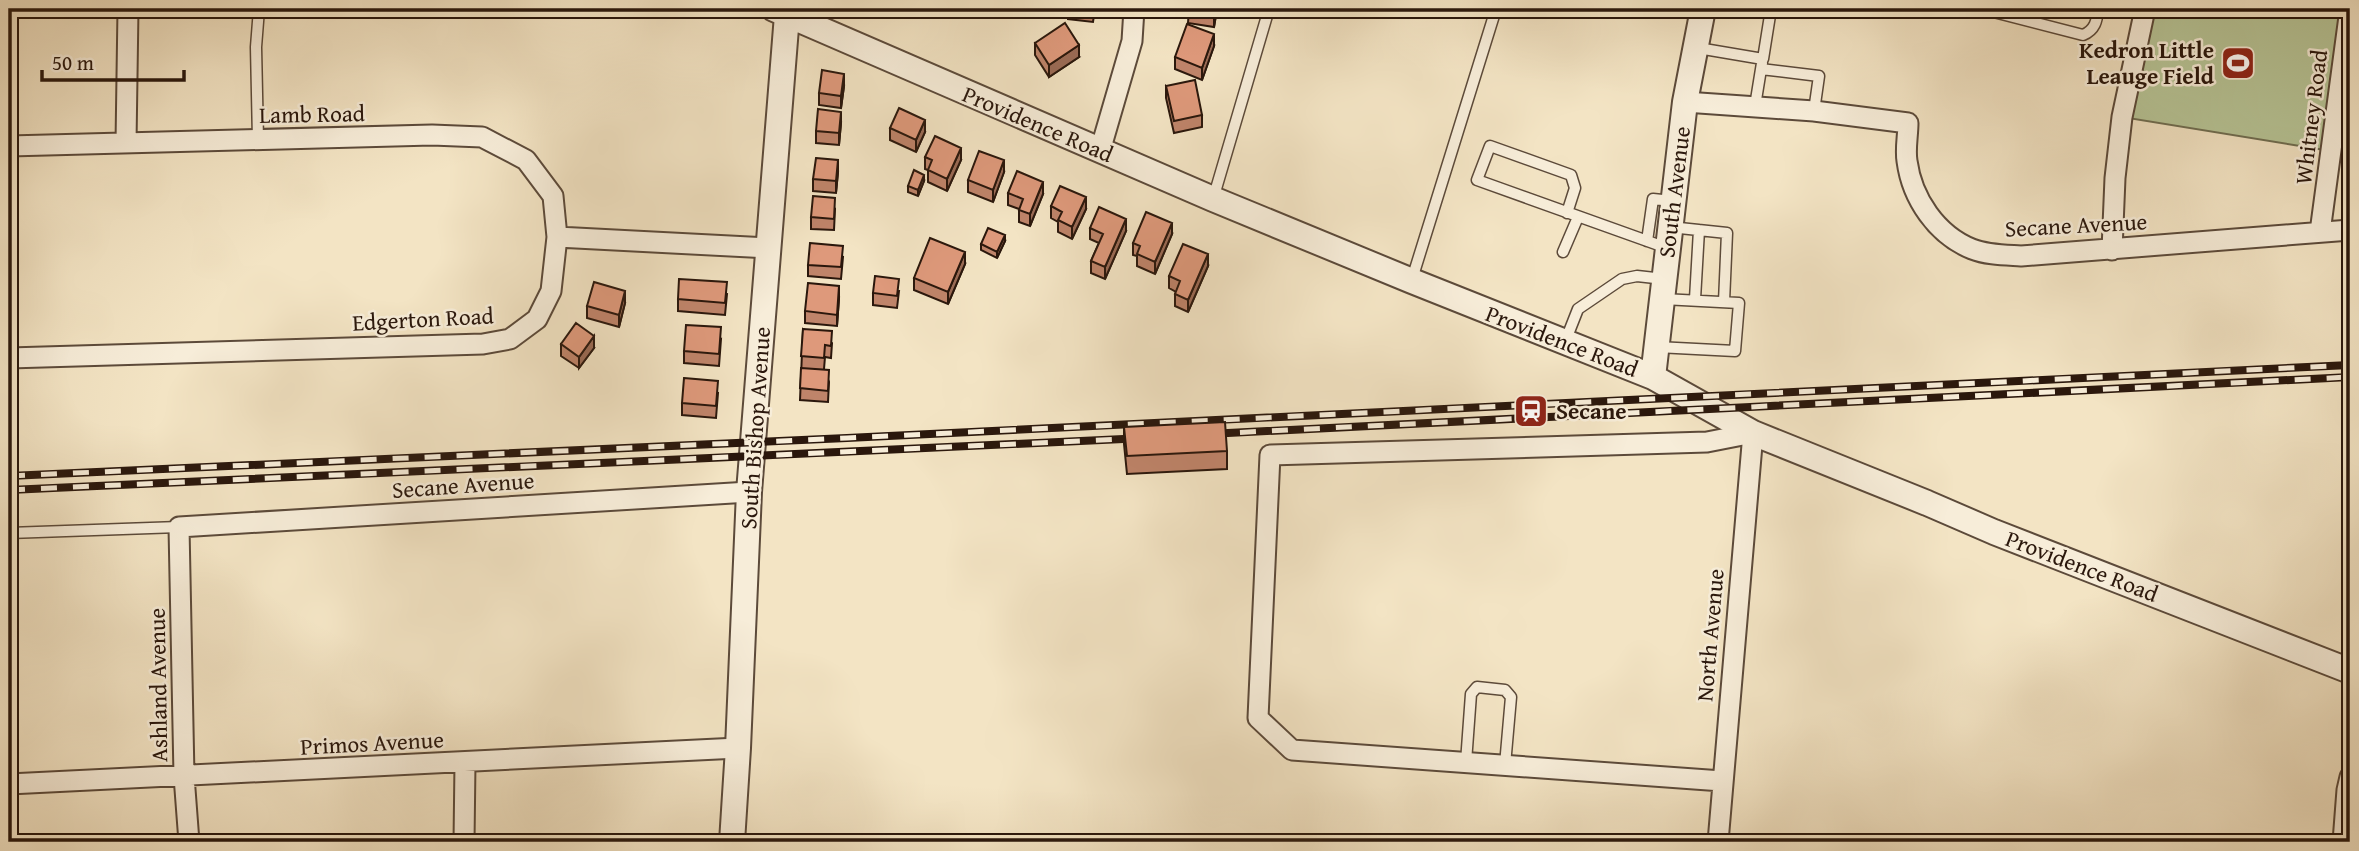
<svg xmlns="http://www.w3.org/2000/svg" width="2359" height="851" font-family="'Gentium Book Plus',serif">
	<style>
		.green { fill: #b7c597; stroke: #706e52; stroke-width: 2 }
		.lines { fill: none; stroke-linecap: round; stroke-linejoin: round }
		.service-casing { stroke: #5c4a3a; stroke-width: 13 }
		.minor-casing { stroke: #5c4a3a; stroke-width: 23 }
		.tertiary-casing { stroke: #5c4a3a; stroke-width: 28 }
		.service { stroke: #f7edd9; stroke-width: 10 }
		.minor { stroke: #f7edd9; stroke-width: 19 }
		.tertiary { stroke: #f7edd9; stroke-width: 24 }
		.rail-casing { stroke: #2a170c; stroke-width: 8 }
		.rail { stroke: #f7edd9; stroke-width: 5; stroke-dasharray: 16; stroke-linecap: butt }
		.wall { fill: #bf846a; stroke: #2a170c; stroke-width: 2 }
		.shaded-wall { fill: #9b6b56; stroke: #2a170c; stroke-width: 2 }
		.building { fill: #de997b; stroke: #2a170c; stroke-width: 2 }
		.labels { text-anchor: middle; stroke-width: 5; stroke-linejoin: round; paint-order: stroke }
		.poi-label { font-size: 23px; font-weight: bold; fill: #2a170c; stroke: #f7edd9; text-anchor: end }
		.street-label { font-size: 23px; fill: #2a170c; stroke: #f7edd9 }
	</style>
	<rect width="100%" height="100%" fill="#f3e4c4"/>
	<filter id="stains"><feTurbulence type="fractalNoise" baseFrequency=".00286" numOctaves="4"/><feColorMatrix values="0 0 0 0 .2 0 0 0 0 .09 0 0 0 0 .02 0 0 0 .5 -.17"/></filter>
	<radialGradient id="worn" r=".72"><stop offset=".6" stop-color="#630" stop-opacity="0"/><stop offset="1" stop-color="#630" stop-opacity=".3"/></radialGradient>
	<path class="green" d="M2145 9H2350L2331 151 2122 117Z"/>
	<g class="lines">
		<g class="service-casing">
			<path id="service" d="M1982 9 2083 35C2095 30 2097 21 2098 9
				M1698 48 1763 59 1771 9H1769
				M1761 69 1819 76 1814 111
				M1755 106 1762 63
				M258 140 256 47 259 9
				M1213 199 1269 9
				M1567 213 1575 188 1571 175 1490 146 1477 180 1667 248
				M1670 227 1727 233 1724 302
				M1647 241 1653 199 1672 201
				M1563 252 1578 217
				M1412 279 1496 9
				M1695 299 1699 230
				M1565 342 1578 309 1622 279 1637 276 1664 279
				M1657 347 1735 351 1739 303 1663 299
				M9 533 179 527
				M1466 762 1471 694 1477 687 1505 690 1511 697 1505 765"/>
		</g>
		<g class="minor-casing">
			<path id="minor" d="M1685 102 1814 111 1908 123C1908 135 1905 149 1907 161 1912 199 1937 235 1972 249 1987 255 2005 255 2021 256L2350 230
				M126 143 128 9
				M9 146 432 135 482 137 526 160 553 196 557 237 551 291 537 319 510 339 483 344 9 358
				M1100 151 1132 41 1134 9
				M2320 232 2350 9
				M557 237 768 248
				M2112 250 2115 178 2122 117 2145 9
				M9 784 738 748
				M189 842 184 776 179 527 749 492
				M464 842 465 763
				M1718 842 1753 433 1707 442 1270 455 1258 718 1292 750 1722 781
				M2343 842 2347 790 2350 777"/>
		</g>
		<g class="tertiary-casing">
			<path id="tertiary" d="M774 9 1213 199 1412 281 1653 377 1753 433 1927 503 1994 532 2350 671
				M1653 377 1685 102 1703 9
				M732 842 738 748 749 492 787 15"/>
		</g>
		<use href="#service" class="service"/>
		<use href="#minor" class="minor"/>
		<use href="#tertiary" class="tertiary"/>
		<g class="rail-casing">
			<path id="rail" d="M1208 434 2350 377
				M9 476 847 438 2350 365
				M9 490 1145 438"/>
		</g>
		<use href="#rail" class="rail"/>
	</g>
	<path class="wall" d="M1068 9H1095L1093 22 1068 19Z
		M1189 9H1217L1214 27 1188 23Z
		M1035 43 1079 57 1049 77 1035 55Z
		M1214 46 1202 80 1175 69V57Z
		M844 86 841 108 819 105V93Z
		M1166 86 1202 115V127L1174 133 1166 98Z
		M841 123 839 145 816 143V131Z
		M890 128 925 132 916 152 890 140Z
		M925 157 961 160 947 191 928 182V170L925 169Z
		M838 172 836 193 813 191V179Z
		M1004 172 993 202 968 192V180Z
		M924 181 918 196 908 192V186Z
		M1008 193 1043 194 1030 226 1019 222V209L1008 205Z
		M1051 206 1086 209 1072 239 1058 232V222L1051 218Z
		M835 209 834 230 811 229V217Z
		M1090 228 1126 231 1105 279 1091 273V261L1099 243 1090 239Z
		M1172 234 1155 274 1137 266V256L1133 255V243Z
		M1005 241 997 258 981 250V244Z
		M843 257 841 279 808 276V265Z
		M965 264 948 304 914 290V278Z
		M1208 266 1188 312 1175 306V294L1176 292 1169 288V276Z
		M899 291 897 308 873 305V293Z
		M727 294 725 315 678 311V299Z
		M839 298 837 326 805 323V311Z
		M625 303 619 327 587 318V306Z
		M803 329 832 343 831 358 825 357 824 369 829 382 828 402 800 400Z
		M721 339 719 366 684 363V351Z
		M561 344 594 348 579 368 561 356Z
		M718 393 716 418 682 415V403Z
		M1124 427 1227 451V469L1127 474 1124 444Z"/>
	<path class="shaded-wall" d="M1215 9H1217L1214 27V15Z
		M1214 34V46L1202 80V68Z
		M1079 45V57L1049 77V65Z
		M844 74V86L841 108V96Z
		M841 112V123L839 145V133Z
		M925 120V132L916 152V140Z
		M961 148V160L947 191V179Z
		M838 160V172L836 193V181Z
		M1004 160V172L993 202V190Z
		M924 175V181L918 196V190Z
		M1043 182V194L1030 226V214Z
		M1086 197V209L1072 239V227Z
		M1126 219V231L1105 279V267Z
		M1172 223V234L1155 274V262Z
		M1005 235V241L997 258V252Z
		M965 252V264L948 304V292Z
		M1208 254V266L1188 312V300Z
		M839 286V298L837 326V315Z
		M625 291V303L619 327V315Z
		M594 336V348L579 368V357Z"/>
	<path class="building" d="M1189 9H1215L1214 15 1188 11Z
		M1065 23 1079 45 1049 65 1035 43Z
		M1187 24 1214 34 1202 68 1175 57Z
		M822 70 844 74 841 96 819 93Z
		M1195 80 1202 115 1174 121 1166 86Z
		M899 108 925 120 916 140 890 128Z
		M818 109 841 112 839 133 816 131Z
		M935 136 961 148 947 179 928 170 932 160 925 157Z
		M979 151 1004 160 993 190 968 180Z
		M816 158 838 160 836 181 813 179Z
		M914 170 924 175 918 190 908 186Z
		M1017 171 1043 182 1030 214 1019 210 1023 199 1008 193Z
		M1060 186 1086 197 1072 227 1058 220 1062 212 1051 206Z
		M813 196 835 198 834 219 811 217Z
		M1099 207 1126 219 1105 267 1091 261 1103 234 1090 228Z
		M1146 212 1172 223 1155 262 1137 254 1140 246 1133 243Z
		M988 228 1005 235 997 252 981 244Z
		M930 238 965 252 948 292 914 278Z
		M810 243 843 246 841 267 808 265Z
		M1183 244 1208 254 1188 300 1175 294 1180 281 1169 276Z
		M875 276 899 279 897 296 873 293Z
		M679 279 727 282 725 303 678 299Z
		M594 282 625 291 619 315 587 306Z
		M808 283 839 286 837 315 805 311Z
		M576 323 594 336 579 357 561 344Z
		M686 325 721 327 719 354 684 351Z
		M803 329 832 331 831 346 825 345 824 358 801 356Z
		M801 368 829 370 828 391 800 388Z
		M684 378 718 381 716 406 682 403Z
		M1225 422 1227 451 1127 456 1124 427Z"/>
	<defs>
		<g id="stadium-square" transform="scale(1.75)"><rect x="-9" y="-9" width="18" height="18" rx="4" fill="#8f2418" stroke="#f7edd9"/><path d="M0-5a6.5 5 0 1 0 0 10a6.5 5 0 1 0 0-10ZM-3.5-1.8h7v3.6h-7Z" fill="#fff"/></g>
		<g id="station-square" transform="scale(1.75)"><rect x="-9" y="-9" width="18" height="18" rx="4" fill="#8f2418" stroke="#f7edd9"/><path d="M-3-6H3Q5-6 5-4V2Q5 4 3 4L4.5 6H3L1.5 4h-3L-3 6H-4.5L-3 4Q-5 4-5 2V-4Q-5-6-3-6ZM-3.5-4v3h7v-3ZM-3.5 1v1.5H-2V1ZM2 1v1.5H3.5V1Z" fill="#fff"/></g>
	</defs>
	<g fill-rule="evenodd">
		<use href="#stadium-square" x="2238" y="63"/>
		<use href="#station-square" x="1531" y="411"/>
	</g>
	<g class="labels">
		<g class="poi-label">
			<text x="2214" y="58">Kedron Little<tspan x="2214" dy="26">Leauge Field</tspan></text>
			<text x="1556" y="419" text-anchor="start">Secane</text>
		</g>
		<g class="street-label">
			<text transform="translate(312 114) rotate(-1)" y="8">Lamb Road</text>
			<text transform="translate(2311 117) rotate(-83)" y="8">Whitney Road</text>
			<text transform="translate(1038 124) rotate(23)" y="8">Providence Road</text>
			<text transform="translate(1674 192) rotate(-83)" y="8">South Avenue</text>
			<text transform="translate(2076 225) rotate(-3)" y="8">Secane Avenue</text>
			<text transform="translate(423 319) rotate(-3)" y="8">Edgerton Road</text>
			<text transform="translate(1562 341) rotate(21)" y="8">Providence Road</text>
			<text transform="translate(755 428) rotate(-86)" y="8">South Bishop Avenue</text>
			<text transform="translate(463 485) rotate(-4)" y="8">Secane Avenue</text>
			<text transform="translate(2082 566) rotate(21)" y="8">Providence Road</text>
			<text transform="translate(1710 635) rotate(-85)" y="8">North Avenue</text>
			<text transform="translate(158 685) rotate(-91)" y="8">Ashland Avenue</text>
			<text transform="translate(372 743) rotate(-3)" y="8">Primos Avenue</text>
		</g>
	</g>
	<rect width="2359" height="851" fill="none" stroke="#f3e4c4" stroke-width="35"/>
	<rect x="10" y="10" width="2338" height="830" fill="none" stroke="#2a170c" stroke-width="3.5"/>
	<rect x="18" y="18" width="2324" height="816" fill="none" stroke="#2a170c" stroke-width="2"/>
	<path d="M42 70v10h142v-10" fill="none" stroke="#2a170c" stroke-width="3.5"/>
	<text x="52" y="70" font-size="21" fill="#2a170c" stroke="#f7edd9" stroke-width="5" paint-order="stroke">50 m</text>
	<rect width="100%" height="100%" filter="url(#stains)"/>
	<rect width="100%" height="100%" fill="url(#worn)"/>
</svg>
